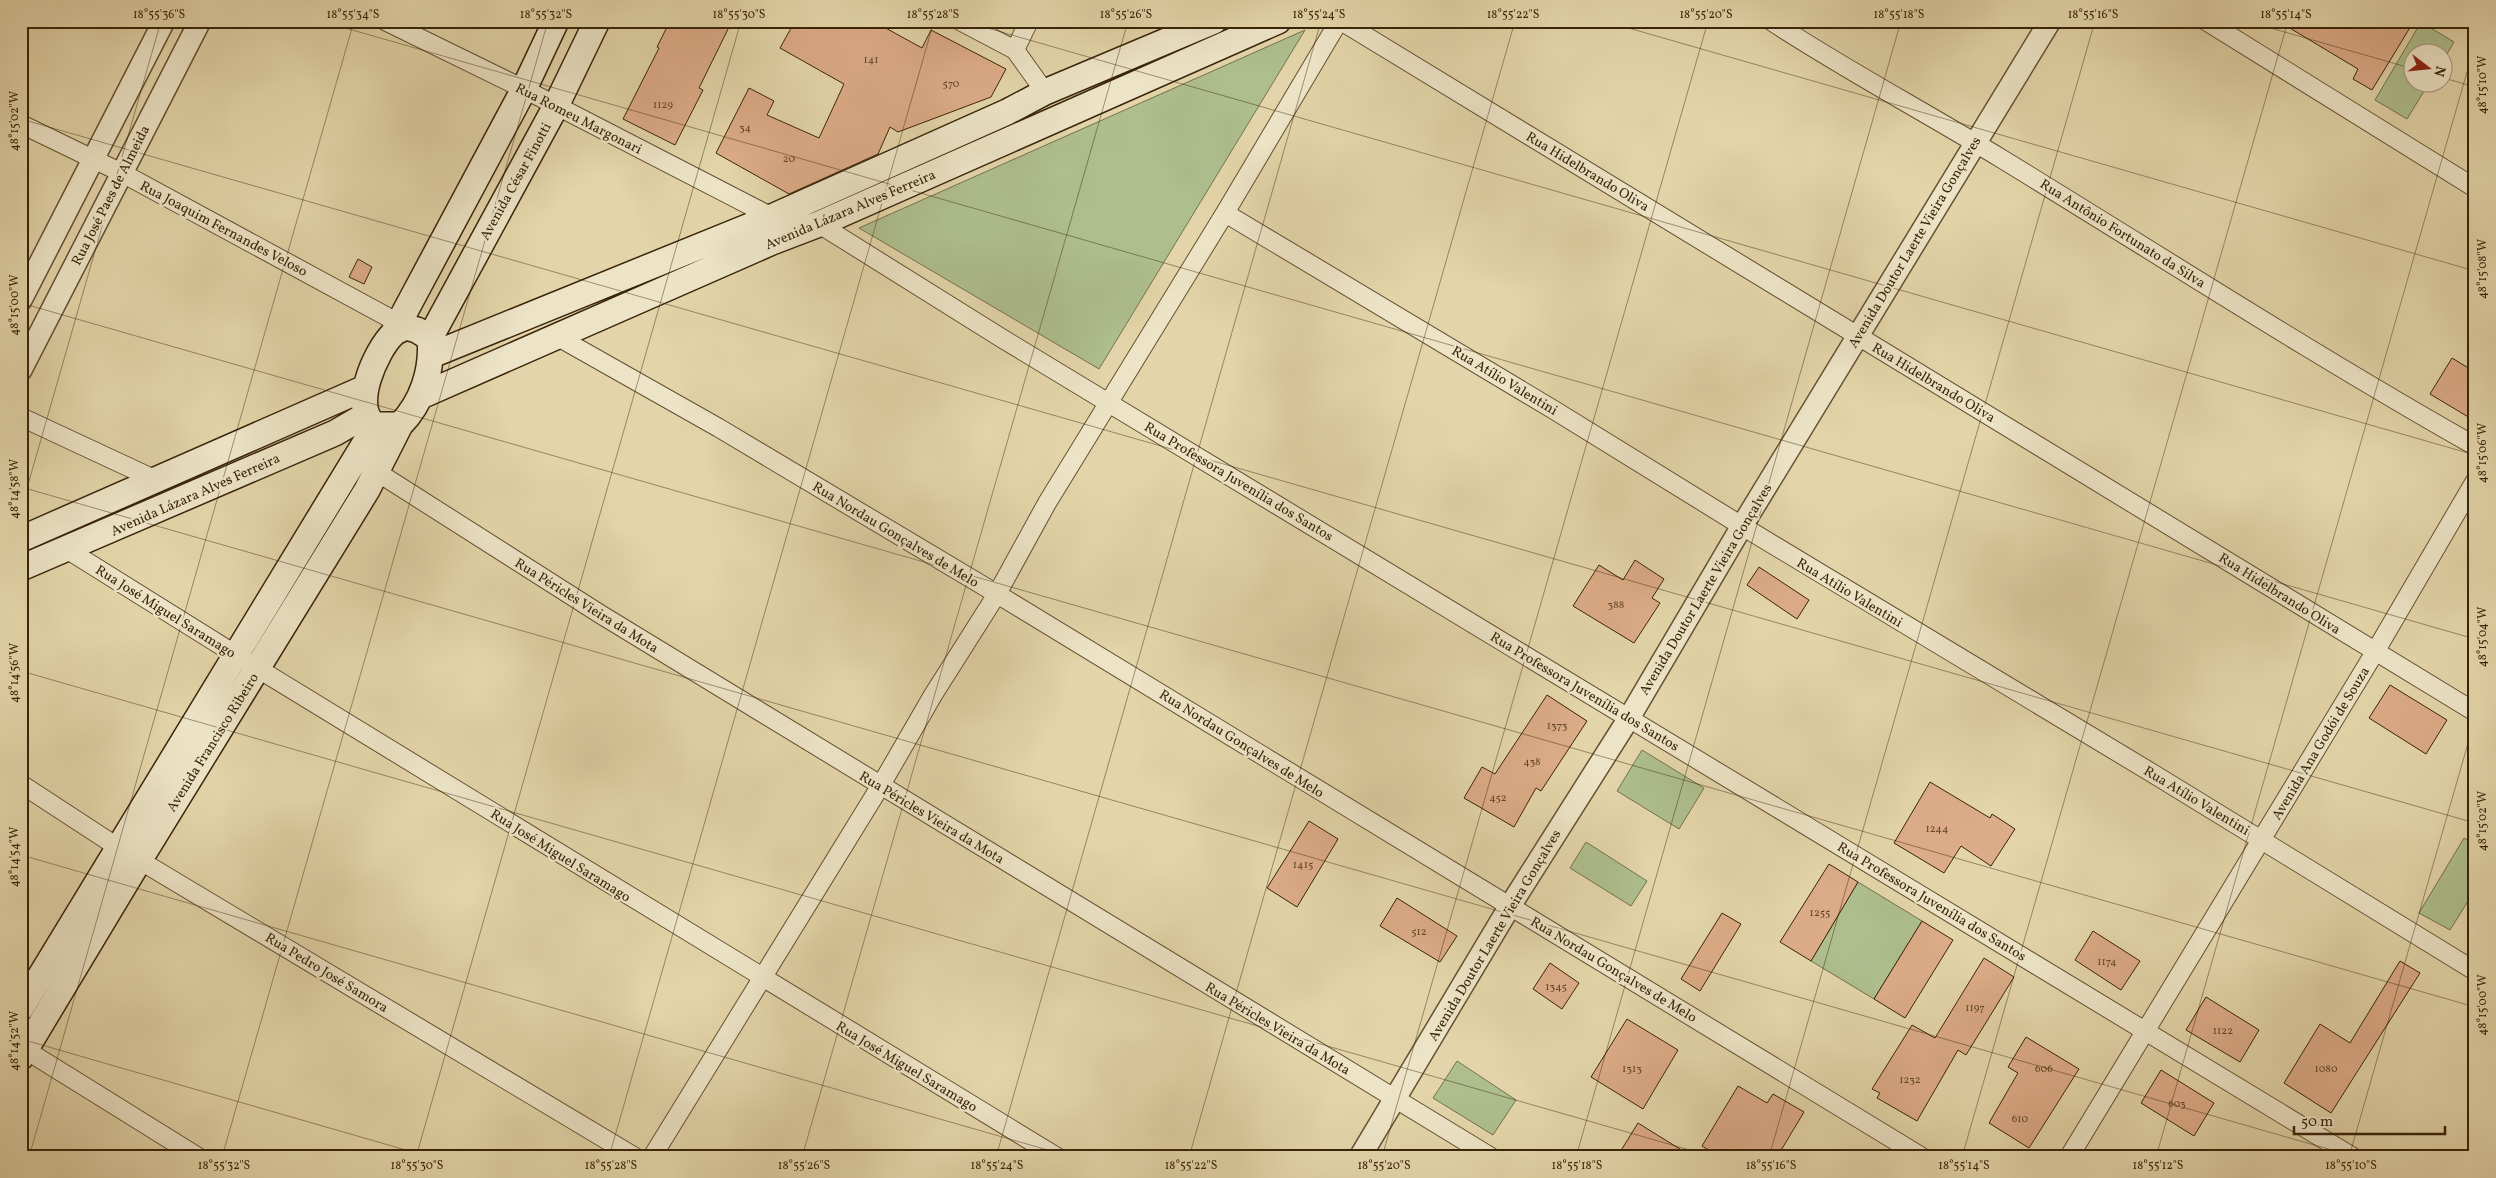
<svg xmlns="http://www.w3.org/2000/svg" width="2496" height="1178" font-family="Vollkorn,serif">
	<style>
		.green { fill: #aebe8d; stroke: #74714c }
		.building { fill: #dcab87; stroke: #39240a }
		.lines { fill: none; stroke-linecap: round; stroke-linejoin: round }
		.minor-casing { stroke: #645032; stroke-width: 20 }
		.tertiary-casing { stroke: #645032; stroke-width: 24 }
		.secondary-casing { stroke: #39240a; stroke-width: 28 }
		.minor { stroke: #ede4c7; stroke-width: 18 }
		.tertiary { stroke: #ede4c7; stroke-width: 21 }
		.secondary { stroke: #ede4c7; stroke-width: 25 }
		.ticks { fill: none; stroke: #39240a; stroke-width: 1; stroke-opacity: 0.45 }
		.labels { text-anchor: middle; stroke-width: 4.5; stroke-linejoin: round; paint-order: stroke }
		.number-label { font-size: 11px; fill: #624629 }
		.street-label { font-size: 14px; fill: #39240a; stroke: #ede4c7 }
		.neatline { fill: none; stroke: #39240a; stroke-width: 2 }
		.ticks-label { font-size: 12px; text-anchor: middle; fill: #39240a }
	</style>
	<rect width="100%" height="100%" fill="#e3d5a9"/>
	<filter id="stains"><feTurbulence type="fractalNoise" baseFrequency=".004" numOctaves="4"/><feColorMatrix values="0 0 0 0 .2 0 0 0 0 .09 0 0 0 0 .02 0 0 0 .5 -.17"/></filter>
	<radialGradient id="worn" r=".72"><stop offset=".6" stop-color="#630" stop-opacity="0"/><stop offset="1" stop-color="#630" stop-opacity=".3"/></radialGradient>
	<path class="green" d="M2421 22 2454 42 2444 59V52H2414V82L2429 83 2407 119 2375 100Z
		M1305 30 1099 369 859 228Z
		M1642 750 1704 788 1679 829 1617 791Z
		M2464 838 2475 844V890L2450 930 2419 913Z
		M1586 842 1647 881 1631 906 1570 868Z
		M1858 882 1922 921 1874 999 1811 961Z
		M1457 1061 1516 1100 1493 1135 1433 1098Z"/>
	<path class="building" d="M670 21H732L699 88 703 90 675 145 623 119 659 48 657 47Z
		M795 21H873L922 48 931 30 1006 69 991 97 898 132 890 127 878 154 789 194 716 153 749 88 774 101 767 115 819 138 844 84 780 48Z
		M2278 21H2414L2372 90 2353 79 2358 69Z
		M358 259 372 267 364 284 349 277Z
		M2452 358 2475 372V421L2430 394Z
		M1635 560 1664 579 1652 598 1660 603 1634 643 1573 606 1599 565 1623 580Z
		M1759 567 1809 600 1797 619 1747 585Z
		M2390 685 2447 720 2426 754 2369 718Z
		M1547 695 1587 721 1541 791 1536 788 1514 827 1464 798 1482 767 1495 774Z
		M1930 782 1990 818 1992 814 2015 829 1991 866 1961 846 1944 873 1894 843Z
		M1309 821 1338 839 1297 907 1267 888Z
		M1829 864 1858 882 1811 961 1780 942Z
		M1397 898 1457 936 1440 962 1380 926Z
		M1722 913 1741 924 1700 991 1681 979Z
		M1922 921 1953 940 1905 1018 1874 999Z
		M2093 931 2140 961 2121 990 2075 960Z
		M1984 958 2014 977 1966 1055 1958 1050 1917 1121 1877 1098 1880 1093 1872 1089 1912 1025 1935 1038Z
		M2400 961 2420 973 2331 1113 2284 1083 2320 1024 2350 1043Z
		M1550 963 1579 983 1562 1009 1533 989Z
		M2206 997 2259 1030 2240 1062 2186 1030Z
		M1627 1019 1678 1050 1643 1109 1591 1077Z
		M2026 1037 2079 1069 2029 1148 1989 1123 2018 1073 2008 1067Z
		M2161 1070 2214 1103 2194 1136 2141 1103Z
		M1738 1086 1767 1103 1773 1094 1804 1112 1777 1157H1720L1702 1146Z
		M1638 1123 1654 1133 1693 1157H1617Z"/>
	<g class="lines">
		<g class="minor-casing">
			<path id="minor" d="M385 21 524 89 772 217
				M960 21 1015 50 1045 92
				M1341 21 2475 712
				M1771 21C1846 70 1925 112 2002 159 2159 255 2314 355 2475 446
				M2206 21 2475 188
				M1015 50 1029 21
				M21 124 122 173 406 327
				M1225 213 1554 410 1742 526 2152 773 2475 971
				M819 224 1003 339 2353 1157
				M558 337 719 428 997 594 1922 1157
				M21 417 154 479
				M377 472 600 614 1491 1157
				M68 550 257 668 1057 1157
				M21 784 119 848 635 1157
				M21 1047 198 1157
				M652 1157 881 785 933 695 997 594 1047 503 1225 213 1339 21
				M2069 1157 2375 652 2475 481"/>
		</g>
		<g class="tertiary-casing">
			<path id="tertiary" d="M21 300 164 21
				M21 370 200 21
				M1360 1157 1510 906 1629 718 1742 526 2050 21"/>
		</g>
		<g class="secondary-casing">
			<path id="secondary" d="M406 327 417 330 430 338C433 370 422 403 400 425H376C349 410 376 350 393 334 396 331 402 329 406 327Z
				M393 334 524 89 556 21
				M430 338 556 106 597 21
				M432 355 772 217 1007 112 1045 92 1214 21
				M421 396 772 242 819 224 1278 21
				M21 539 365 388
				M21 568 335 433 366 415
				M21 1008 376 425
				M21 1057 140 859 367 490 400 425"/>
		</g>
		<use href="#minor" class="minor"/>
		<use href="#tertiary" class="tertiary"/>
		<use href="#secondary" class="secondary"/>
	</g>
	<path class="ticks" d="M321 21 2475 639M963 21 2475 455M1604 21 2475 271M2246 21 2414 69M2444 78 2475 87M21 119 2475 823M21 303 2475 1007M21 487 2356 1157M21 509 161 21M21 671 1714 1157M21 855 1072 1157M21 1039 430 1157M29 1157 354 21M222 1157 548 21M416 1157 741 21M609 1157 934 21M802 1157 1128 21M996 1157 1321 21M1189 1157 1515 21M1382 1157 1708 21M1576 1157 1901 21M1769 1157 2095 21M1962 1157 2288 21M2156 1157 2475 44M2349 1157 2475 719"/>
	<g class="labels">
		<g class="number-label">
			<text x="871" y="63">141</text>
			<text x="951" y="87">570</text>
			<text x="663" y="108">1129</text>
			<text x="745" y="131">34</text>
			<text x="789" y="162">20</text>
			<text x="1616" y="608">388</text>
			<text x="1557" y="729">1373</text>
			<text x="1532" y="765">438</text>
			<text x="1498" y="801">452</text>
			<text x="1937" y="832">1244</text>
			<text x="1303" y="868">1415</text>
			<text x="1820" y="916">1255</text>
			<text x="1419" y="935">512</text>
			<text x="2107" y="965">1174</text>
			<text x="1556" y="990">1345</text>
			<text x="1975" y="1011">1197</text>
			<text x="2223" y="1034">1122</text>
			<text x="1632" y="1072">1313</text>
			<text x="2044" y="1072">606</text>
			<text x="2326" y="1072">1080</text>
			<text x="1910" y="1083">1232</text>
			<text x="2177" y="1107">603</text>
			<text x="2020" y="1122">610</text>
		</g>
		<g class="street-label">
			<text transform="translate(579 118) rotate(27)" y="5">Rua Romeu Margonari</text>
			<text transform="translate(1588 171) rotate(31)" y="5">Rua Hidelbrando Oliva</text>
			<text transform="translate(515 181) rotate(-61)" y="5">Avenida César Finotti</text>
			<text transform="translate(110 195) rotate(-63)" y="5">Rua José Paes de Almeida</text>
			<text transform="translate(850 209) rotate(-23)" y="5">Avenida Lázara Alves Ferreira</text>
			<text transform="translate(224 228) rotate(28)" y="5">Rua Joaquim Fernandes Veloso</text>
			<text transform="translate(2123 233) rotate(32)" y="5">Rua Antônio Fortunato da Silva</text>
			<text transform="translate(1914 242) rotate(-59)" y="5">Avenida Doutor Laerte Vieira Gonçalves</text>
			<text transform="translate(1505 380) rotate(31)" y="5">Rua Atílio Valentini</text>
			<text transform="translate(1934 382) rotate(31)" y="5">Rua Hidelbrando Oliva</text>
			<text transform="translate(1239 481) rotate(31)" y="5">Rua Professora Juvenília dos Santos</text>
			<text transform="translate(195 494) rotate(-24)" y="5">Avenida Lázara Alves Ferreira</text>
			<text transform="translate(896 534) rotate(31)" y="5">Rua Nordau Gonçalves de Melo</text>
			<text transform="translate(1705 589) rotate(-59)" y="5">Avenida Doutor Laerte Vieira Gonçalves</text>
			<text transform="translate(1850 592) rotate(31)" y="5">Rua Atílio Valentini</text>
			<text transform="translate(2280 593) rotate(32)" y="5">Rua Hidelbrando Oliva</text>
			<text transform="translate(587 605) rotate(32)" y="5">Rua Péricles Vieira da Mota</text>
			<text transform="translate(166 611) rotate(32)" y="5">Rua José Miguel Saramago</text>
			<text transform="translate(1585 691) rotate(31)" y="5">Rua Professora Juvenília dos Santos</text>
			<text transform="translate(212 742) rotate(-58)" y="5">Avenida Francisco Ribeiro</text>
			<text transform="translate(1242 743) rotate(32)" y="5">Rua Nordau Gonçalves de Melo</text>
			<text transform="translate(2320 743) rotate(-59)" y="5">Avenida Ana Godói de Souza</text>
			<text transform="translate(2197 800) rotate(31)" y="5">Rua Atílio Valentini</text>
			<text transform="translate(932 817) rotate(31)" y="5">Rua Péricles Vieira da Mota</text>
			<text transform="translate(561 855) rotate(32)" y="5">Rua José Miguel Saramago</text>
			<text transform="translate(1932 901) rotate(31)" y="5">Rua Professora Juvenília dos Santos</text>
			<text transform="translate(1494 935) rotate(-59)" y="5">Avenida Doutor Laerte Vieira Gonçalves</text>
			<text transform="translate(1614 969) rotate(31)" y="5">Rua Nordau Gonçalves de Melo</text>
			<text transform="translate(327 972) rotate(31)" y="5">Rua Pedro José Samora</text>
			<text transform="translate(1278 1028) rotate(31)" y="5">Rua Péricles Vieira da Mota</text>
			<text transform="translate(907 1066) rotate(31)" y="5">Rua José Miguel Saramago</text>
		</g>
	</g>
	<rect width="2496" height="1178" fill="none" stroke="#e3d5a9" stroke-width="55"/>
	<g transform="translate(2428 68) rotate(106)"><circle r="24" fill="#ede4c7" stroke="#a5977b"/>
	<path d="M0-4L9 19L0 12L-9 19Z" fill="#8f2418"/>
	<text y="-8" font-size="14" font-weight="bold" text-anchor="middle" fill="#39240a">N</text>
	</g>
	<path d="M2294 1126v8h151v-8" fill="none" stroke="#39240a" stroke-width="2.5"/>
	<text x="2301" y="1126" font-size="15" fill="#39240a" stroke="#ede4c7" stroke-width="4" paint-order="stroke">50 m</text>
	<rect x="28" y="28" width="2440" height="1122" class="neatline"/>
	<g class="ticks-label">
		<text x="159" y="18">18°55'36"S</text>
		<text x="353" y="18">18°55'34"S</text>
		<text x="546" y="18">18°55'32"S</text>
		<text x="739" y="18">18°55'30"S</text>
		<text x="933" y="18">18°55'28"S</text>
		<text x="1126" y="18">18°55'26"S</text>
		<text x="1319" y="18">18°55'24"S</text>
		<text x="1513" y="18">18°55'22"S</text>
		<text x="1706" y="18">18°55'20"S</text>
		<text x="1899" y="18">18°55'18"S</text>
		<text x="2093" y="18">18°55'16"S</text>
		<text x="2286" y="18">18°55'14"S</text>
		<text transform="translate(2482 85) rotate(-90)" y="4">48°15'10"W</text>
		<text transform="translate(14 121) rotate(-90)" y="4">48°15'02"W</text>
		<text transform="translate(2482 269) rotate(-90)" y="4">48°15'08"W</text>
		<text transform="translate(14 305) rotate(-90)" y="4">48°15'00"W</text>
		<text transform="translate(2482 453) rotate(-90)" y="4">48°15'06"W</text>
		<text transform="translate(14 489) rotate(-90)" y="4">48°14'58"W</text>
		<text transform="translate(2482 637) rotate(-90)" y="4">48°15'04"W</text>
		<text transform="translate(14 673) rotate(-90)" y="4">48°14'56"W</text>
		<text transform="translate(2482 821) rotate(-90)" y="4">48°15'02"W</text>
		<text transform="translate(14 857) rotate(-90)" y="4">48°14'54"W</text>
		<text transform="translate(2482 1005) rotate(-90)" y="4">48°15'00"W</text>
		<text transform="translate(14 1041) rotate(-90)" y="4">48°14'52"W</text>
		<text x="224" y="1169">18°55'32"S</text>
		<text x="417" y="1169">18°55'30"S</text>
		<text x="611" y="1169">18°55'28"S</text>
		<text x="804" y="1169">18°55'26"S</text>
		<text x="997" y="1169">18°55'24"S</text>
		<text x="1191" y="1169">18°55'22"S</text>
		<text x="1384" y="1169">18°55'20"S</text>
		<text x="1577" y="1169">18°55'18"S</text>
		<text x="1771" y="1169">18°55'16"S</text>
		<text x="1964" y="1169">18°55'14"S</text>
		<text x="2158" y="1169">18°55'12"S</text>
		<text x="2351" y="1169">18°55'10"S</text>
	</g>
	<rect width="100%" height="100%" filter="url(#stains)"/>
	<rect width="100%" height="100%" fill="url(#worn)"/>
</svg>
